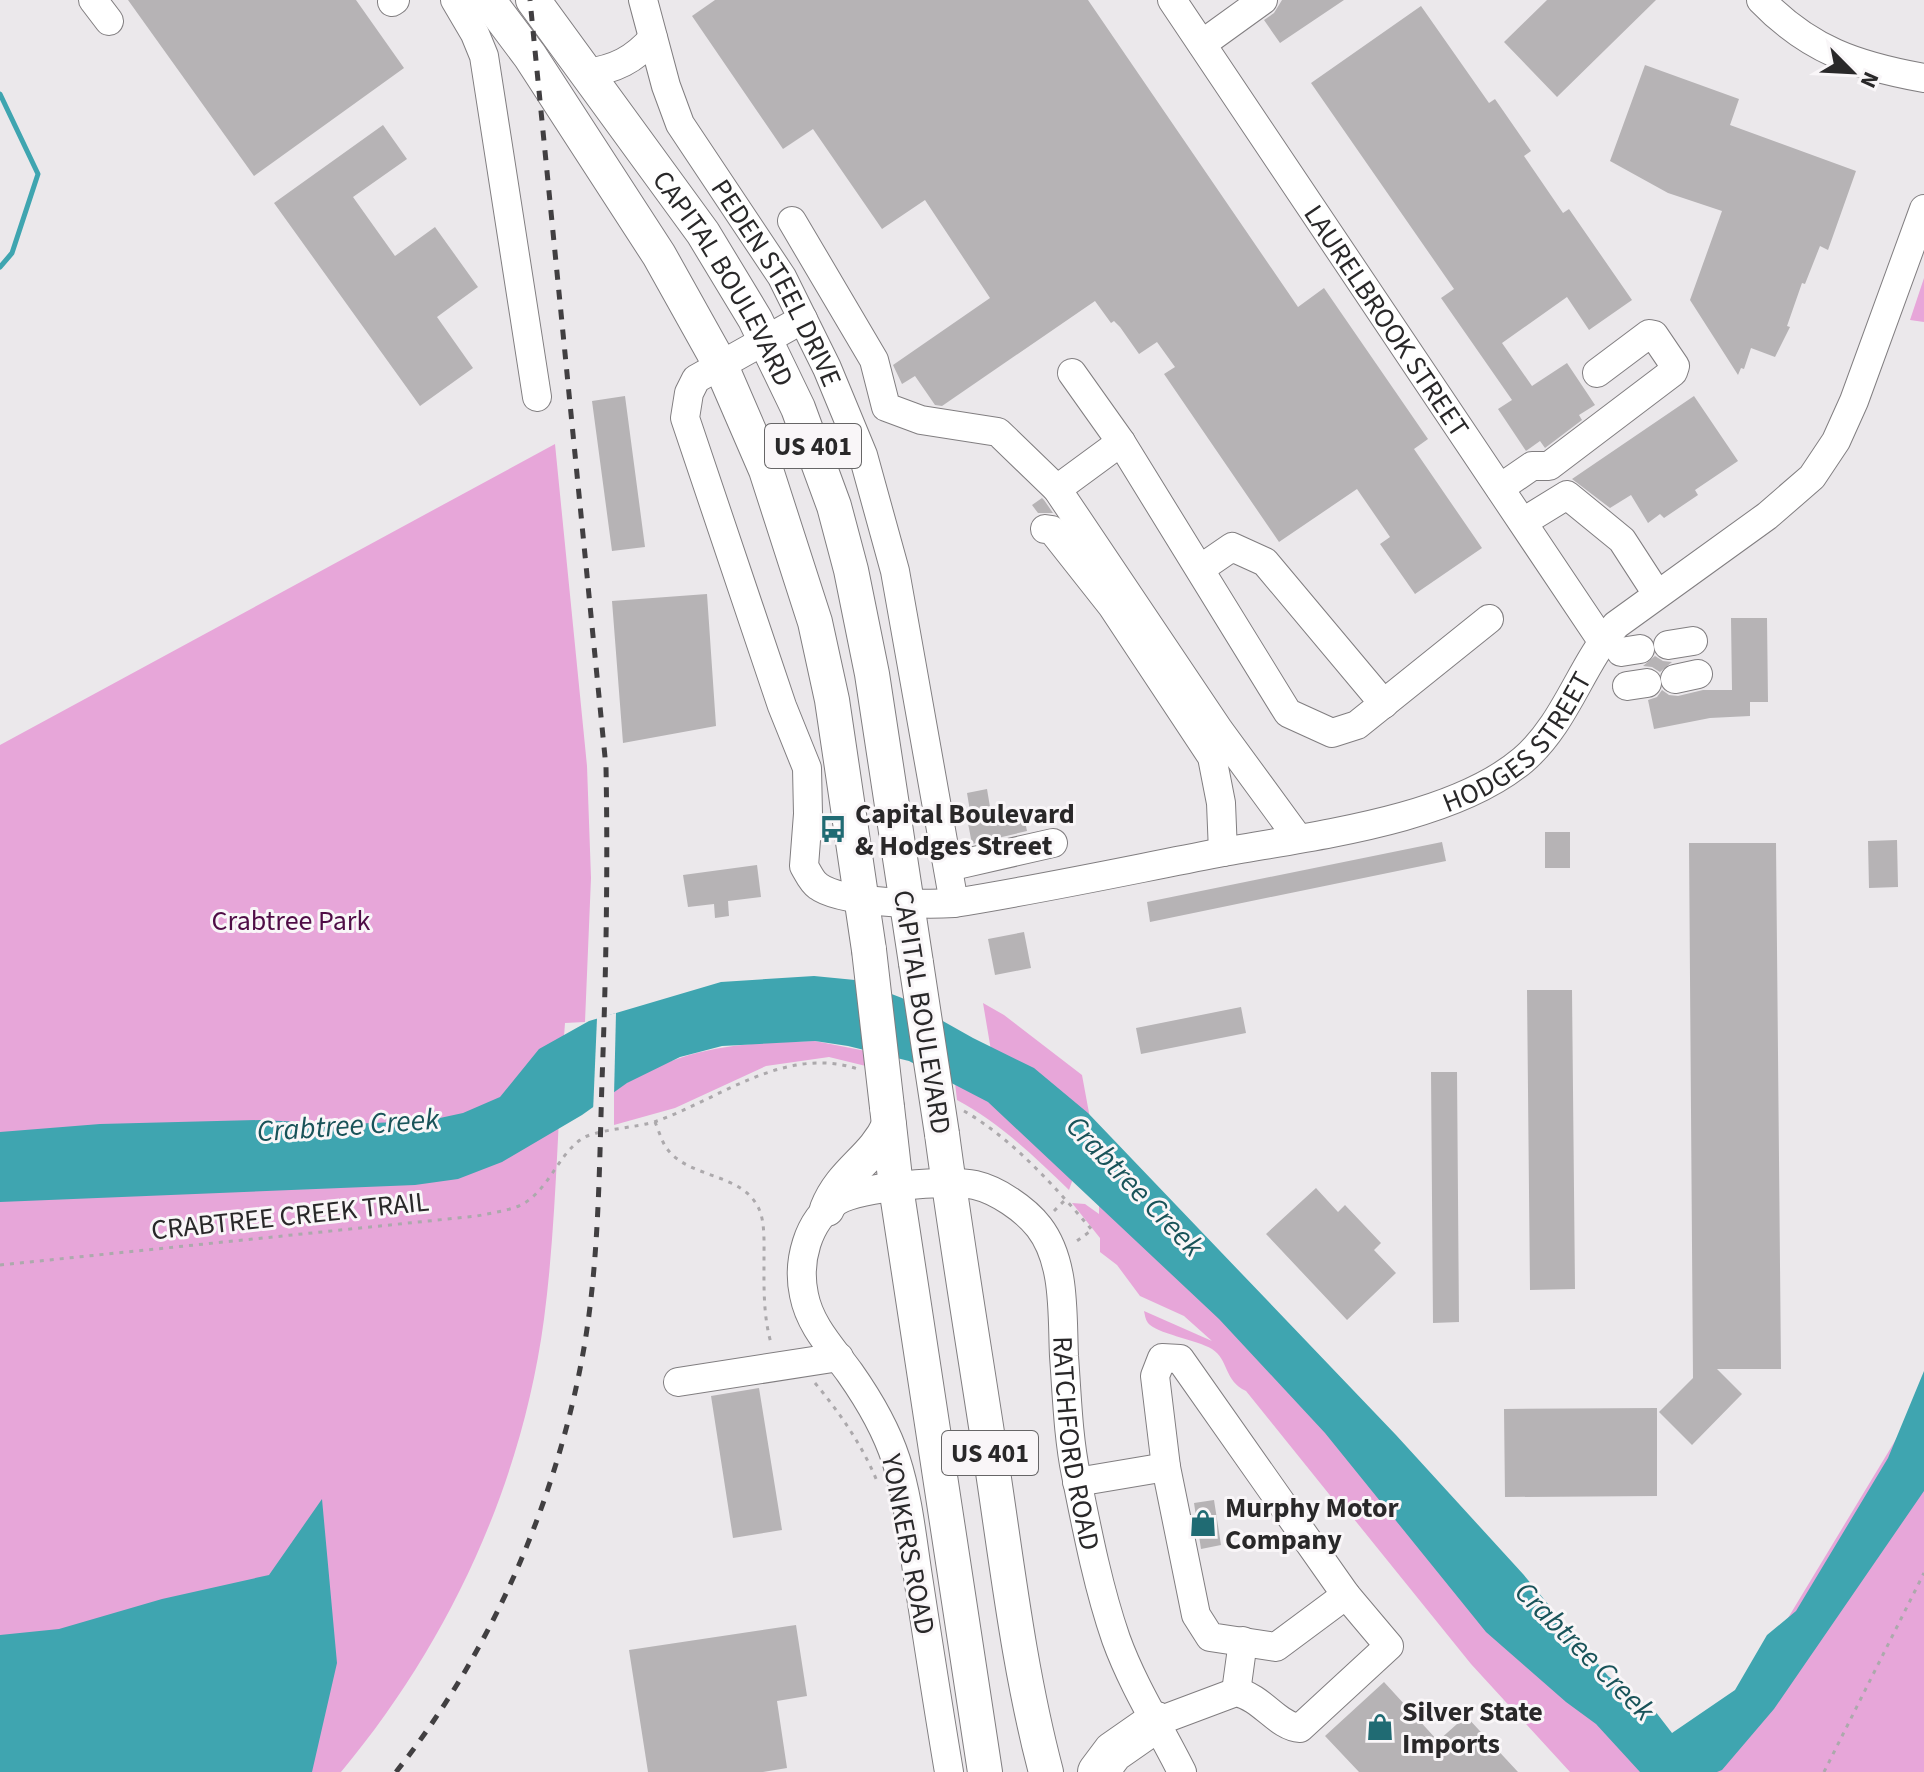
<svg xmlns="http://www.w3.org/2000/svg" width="1924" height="1772" font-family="'Source Sans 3',sans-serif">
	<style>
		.green { fill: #e7a6d9 }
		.water { fill: #3fa5b0 }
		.pier { fill: #ebe8eb }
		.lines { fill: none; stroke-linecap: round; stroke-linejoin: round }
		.stream { stroke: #3fa5b0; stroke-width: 5 }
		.building { fill: #b6b3b5 }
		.minor-casing { stroke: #817e80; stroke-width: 30 }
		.major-casing { stroke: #817e80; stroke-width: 36 }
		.highway-casing { stroke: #817e80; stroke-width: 42 }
		.path { stroke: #aca9ac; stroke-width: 3; stroke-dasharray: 4 6; stroke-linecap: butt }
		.minor { stroke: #fff; stroke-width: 28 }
		.major { stroke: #fff; stroke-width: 34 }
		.highway { stroke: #fff; stroke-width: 40 }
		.rail { stroke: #413f41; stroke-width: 5; stroke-dasharray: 10 10; stroke-linecap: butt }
		.major-bridge-casing { stroke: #817e80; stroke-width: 36; stroke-linecap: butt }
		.major-bridge { stroke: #fff; stroke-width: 34 }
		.labels { text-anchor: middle; stroke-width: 6; stroke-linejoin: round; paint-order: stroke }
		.shield { fill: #f9f6f8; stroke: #676667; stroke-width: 2 }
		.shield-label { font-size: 26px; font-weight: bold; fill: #292829 }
		.street-label { font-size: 28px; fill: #292829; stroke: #f9f6f8 }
		.poi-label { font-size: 28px; font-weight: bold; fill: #292829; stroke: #f9f6f8; text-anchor: start }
		.park-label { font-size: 28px; fill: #4f0c46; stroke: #f9f6f8 }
		.water-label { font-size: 30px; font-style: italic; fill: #195359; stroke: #f9f6f8 }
	</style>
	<rect width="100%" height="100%" fill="#ebe8eb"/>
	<path class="green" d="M1924 278V322L1910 320Z
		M555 444 587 766 591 878 585 1022 565 1023C557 1121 557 1220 544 1319 522 1485 448 1644 341 1772H0V745Z
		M983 1003 1004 1015 1082 1075 1099 1167 1663 1755 1704 1735 1774 1641 1924 1393V1772H1570L1471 1664 1341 1503 1337 1504 1246 1391C1224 1381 1229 1360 1212 1349 1197 1340 1155 1333 1148 1323 1145 1319 1145 1315 1144 1311L1212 1341 1184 1316 1140 1296 1117 1265 1100 1252V1238L1072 1203 1085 1204 1099 1214V1167L996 1080Z
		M815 1041 871 1052 874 1068 829 1057 766 1066 675 1108 614 1125V1091C681 1046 738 1043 815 1041Z
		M955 1083 982 1090 1075 1173 1069 1190C1036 1158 999 1122 957 1100Z"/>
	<path class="water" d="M814 976 855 980 902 998 973 1038 1034 1068 1088 1113 1396 1435 1523 1574 1608 1676 1655 1711 1672 1733 1735 1690 1767 1635 1796 1611 1888 1458 1924 1371V1491L1774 1709 1722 1770 1717 1772H1640L1596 1724 1566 1702 1486 1632 1325 1433 1219 1319 988 1102 909 1061 848 1046 815 1041 722 1046 680 1057 627 1083 582 1115 502 1162 458 1179 415 1185 0 1202V1132L100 1124 260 1120 346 1124 426 1121 463 1113 500 1097 539 1049 589 1021 721 982Z
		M322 1499 337 1663 312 1772H0V1635L59 1629 162 1599 269 1575Z"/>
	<path class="pier" d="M616 1013 614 1096 593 1112 597 1018Z"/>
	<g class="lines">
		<path class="stream" d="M0 94 38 174 12 253 0 267"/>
	</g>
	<path class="building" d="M128 0H356L404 68 254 176Z
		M715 0H1088L1298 307 1324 288 1428 439 1414 449 1482 548 1415 594 1380 544 1390 537 1357 489 1279 542 1164 374 1175 367 1157 342 1139 354 1120 327 1114 321 1111 323 1095 301 942 406 935 405 915 376 902 384 893 365 990 298 925 200 882 229 813 129 783 149 692 16Z
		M1282 0H1344L1280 43 1264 20 1274 13Z
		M1547 0H1656L1557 97 1504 42Z
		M1421 6 1489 103 1495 99 1531 151 1524 156 1563 213 1569 209 1632 300 1589 330 1567 297 1502 343 1532 386 1567 363 1595 405 1579 415 1582 420 1545 448 1540 441 1526 451 1498 409 1512 400 1441 298 1454 289 1311 83Z
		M1645 65 1739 99 1730 125 1856 171 1828 250 1820 246 1805 284 1802 283 1787 326 1790 327 1775 357 1751 348 1744 369 1741 368 1738 375 1690 300 1722 211 1668 193 1610 161Z
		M383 125 407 159 353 197 395 256 435 227 478 287 437 317 473 368 420 406 274 203Z
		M625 396 645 547 612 551 592 401Z
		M1694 396 1738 461 1695 490 1698 495 1664 518 1660 514 1648 523 1631 495 1610 508 1572 479Z
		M1042 498 1044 500 1053 513H1038L1032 505Z
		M707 594 716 726 623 743 612 601Z
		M1731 618H1767L1768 702H1750V716L1710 718 1654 729 1648 700 1657 697 1662 690 1669 695 1678 696 1703 690H1732Z
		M1655 656 1663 661 1672 662 1660 672 1652 667 1643 666Z
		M987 789 991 813 1022 807 1027 831 972 844 967 818 970 811 967 793Z
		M1545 832H1570V868H1545Z
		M1897 840 1898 887 1869 888 1868 841Z
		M1442 842 1446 861 1150 922 1147 902Z
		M1689 843H1776L1781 1369H1717L1742 1394 1692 1445 1659 1412 1693 1378Z
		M757 865 761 897 728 901 729 916 715 918 714 904 688 907 683 875Z
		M1024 932 1031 968 995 975 988 939Z
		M1527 990H1572L1575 1289 1530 1290Z
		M1241 1007 1246 1033 1141 1054 1136 1028Z
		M1431 1072H1457L1459 1322 1433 1323Z
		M1316 1188 1338 1212 1345 1205 1381 1243 1374 1250 1396 1273 1347 1320 1266 1234Z
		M759 1388 782 1530 733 1538 711 1396Z
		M1657 1408V1496L1505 1497 1504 1409Z
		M1214 1500 1221 1545 1201 1549 1194 1503Z
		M796 1625 807 1696 777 1701 787 1768 763 1772H648L629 1650Z
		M1384 1682 1438 1741 1466 1716 1518 1772H1359L1325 1736Z"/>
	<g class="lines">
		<g class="minor-casing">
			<g id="minor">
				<path d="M93 0 109 21"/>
				<path d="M455 0 475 34 484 56 537 397"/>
				<path id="s1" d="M643 0 666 86 680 124 782 277 827 368 863 455 895 571 954 903"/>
				<path id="s2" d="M1172 0 1602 641"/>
				<path d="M1761 0C1809 50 1857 66 1924 78"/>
				<path d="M392 2 395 0"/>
				<path d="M1202 44 1263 0"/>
				<path d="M587 73C615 69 634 60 653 38"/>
				<path d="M792 221 874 360 886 407 921 420 998 432 1057 489 1219 730 1298 838"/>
				<path id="s3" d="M803 319 696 379 689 393 685 418 782 706 807 768 808 814 804 866C808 873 812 882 818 886 840 903 926 905 954 903 1042 889 1130 870 1218 853 1310 836 1451 821 1523 760 1566 723 1580 666 1616 625L1767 516 1812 477 1836 441 1854 401 1924 209"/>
				<path d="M1072 373 1121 442"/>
				<path d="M1500 488 1532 466H1549L1673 372 1675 366 1654 335 1649 334 1597 373"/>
				<path d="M1057 489 1121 442 1288 713 1332 733 1357 725 1489 619"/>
				<path d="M1523 522 1567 495 1622 540 1657 594"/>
				<path d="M1045 529 1052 530 1112 606 1212 757 1221 803 1223 852"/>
				<path d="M1200 569 1232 547 1265 562 1384 704"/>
				<path d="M1668 645 1693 641"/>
				<path d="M1621 652 1640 649"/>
				<path d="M1675 679 1698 674"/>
				<path d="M1627 686 1647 683"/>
				<path d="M948 867 1053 843"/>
				<path d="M1162 1358 1180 1359 1346 1595 1276 1647 1210 1637 1196 1615 1166 1467 1155 1376Z"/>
				<path d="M678 1382 839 1357"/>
				<path d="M1077 1482 1166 1467"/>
				<path d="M1236 1692 1243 1641"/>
				<path d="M1156 1722 1236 1692C1262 1697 1278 1727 1300 1728L1389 1646 1346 1595"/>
				<path id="s4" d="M949 1772C938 1707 928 1642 918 1577 912 1538 908 1497 896 1460 886 1429 869 1400 850 1373 832 1348 810 1326 804 1295 797 1262 807 1221 837 1201 858 1187 948 1179 975 1185 997 1190 1025 1209 1039 1227 1066 1262 1062 1315 1064 1356 1067 1396 1068 1436 1076 1475 1087 1530 1098 1587 1116 1639 1133 1686 1160 1728 1182 1772"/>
			</g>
		</g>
		<g class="major-casing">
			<g id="major">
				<path d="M488 0 530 56 659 255 721 366 766 470 815 622 832 700 869 950"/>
				<path id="s5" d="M533 0 703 233 755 319 798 408 834 506 851 570 872 674 916 963"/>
				<path d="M887 1107 896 1187 985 1772"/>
				<path d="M942 1134C957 1247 976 1359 993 1472 1008 1572 1020 1674 1046 1772"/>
				<path d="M827 1209C842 1171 873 1160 889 1125"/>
			</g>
		</g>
		<g class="highway-casing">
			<path id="highway" d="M1098 1772 1113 1752 1156 1722"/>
		</g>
		<path class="path" d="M964 1111C1013 1139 1056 1188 1092 1230L1074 1243
			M655 1122C659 1131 662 1143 668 1150 691 1179 743 1173 759 1209 765 1222 764 1243 764 1258 764 1286 763 1315 771 1343
			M1054 1211 1065 1200
			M0 1265 477 1216C491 1213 506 1211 519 1206 548 1192 556 1158 580 1140 594 1129 638 1128 657 1121 721 1098 786 1045 858 1069
			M815 1383C840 1413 862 1445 877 1481
			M1824 1772 1924 1573"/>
		<use href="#minor" class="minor"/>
		<use href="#major" class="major"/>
		<use href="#highway" class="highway"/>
		<path class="rail" d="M396 1772C488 1656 551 1514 580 1369 599 1276 599 1176 602 1081 606 976 608 871 606 767L530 0"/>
		<g class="major-bridge-casing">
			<path id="major-bridge" d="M869 950 887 1107
				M916 963 942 1134"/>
		</g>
		<use href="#major-bridge" class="major-bridge"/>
	</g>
	<defs>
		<g id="bus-bare" transform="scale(2.16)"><path d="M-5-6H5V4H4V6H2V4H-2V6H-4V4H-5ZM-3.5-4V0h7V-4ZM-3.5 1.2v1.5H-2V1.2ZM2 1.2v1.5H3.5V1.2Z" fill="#206b73" stroke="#f9f6f8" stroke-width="2.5" paint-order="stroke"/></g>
		<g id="shop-bare" transform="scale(2.16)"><path d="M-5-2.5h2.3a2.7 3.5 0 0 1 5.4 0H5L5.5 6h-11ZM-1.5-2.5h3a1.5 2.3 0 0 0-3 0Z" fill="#206b73" stroke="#f9f6f8" stroke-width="2.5" paint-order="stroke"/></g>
	</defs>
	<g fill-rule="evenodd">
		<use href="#bus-bare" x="833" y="829"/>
		<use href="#shop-bare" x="1203" y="1523"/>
		<use href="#shop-bare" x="1380" y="1727"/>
	</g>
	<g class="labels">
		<g class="shield">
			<rect x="765" y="424" width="96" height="44" rx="6"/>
			<rect x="942" y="1431" width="96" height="44" rx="6"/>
		</g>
		<g class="shield-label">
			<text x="813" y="455">US 401</text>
			<text x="990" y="1462">US 401</text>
		</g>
		<g class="street-label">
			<text dy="10" stroke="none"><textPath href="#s5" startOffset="338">CAPITAL BOULEVARD</textPath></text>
			<text dy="10" stroke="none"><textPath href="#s1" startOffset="316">PEDEN STEEL DRIVE</textPath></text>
			<text dy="10" stroke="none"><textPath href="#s2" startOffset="386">LAURELBROOK STREET</textPath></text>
			<text dy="10" stroke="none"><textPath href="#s3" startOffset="1394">HODGES STREET</textPath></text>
			<text transform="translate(923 1012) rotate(81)" y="10">CAPITAL BOULEVARD</text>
			<text transform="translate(290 1215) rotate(-6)" y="10">CRABTREE CREEK TRAIL</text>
			<text dy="10" stroke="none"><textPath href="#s4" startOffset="1052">RATCHFORD ROAD</textPath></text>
			<text transform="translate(909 1544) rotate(79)" y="10">YONKERS ROAD</text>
		</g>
		<g class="poi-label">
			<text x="855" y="823">Capital Boulevard<tspan x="855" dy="32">&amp; Hodges Street</tspan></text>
			<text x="1225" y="1517">Murphy Motor<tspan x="1225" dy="32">Company</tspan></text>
			<text x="1402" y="1721">Silver State<tspan x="1402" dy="32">Imports</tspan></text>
		</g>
		<g class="park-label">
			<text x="291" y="930">Crabtree Park</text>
		</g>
		<g class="water-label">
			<text transform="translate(348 1125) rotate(-4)" y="10">Crabtree Creek</text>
			<text transform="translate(1135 1186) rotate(46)" y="10">Crabtree Creek</text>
			<text transform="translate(1585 1651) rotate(45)" y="10">Crabtree Creek</text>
		</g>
	</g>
	<g transform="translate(1852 72) rotate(114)" stroke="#f9f6f8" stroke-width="6" paint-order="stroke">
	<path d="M0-6L14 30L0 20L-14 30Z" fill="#292829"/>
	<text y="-12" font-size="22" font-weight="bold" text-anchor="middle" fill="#292829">N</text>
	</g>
</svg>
